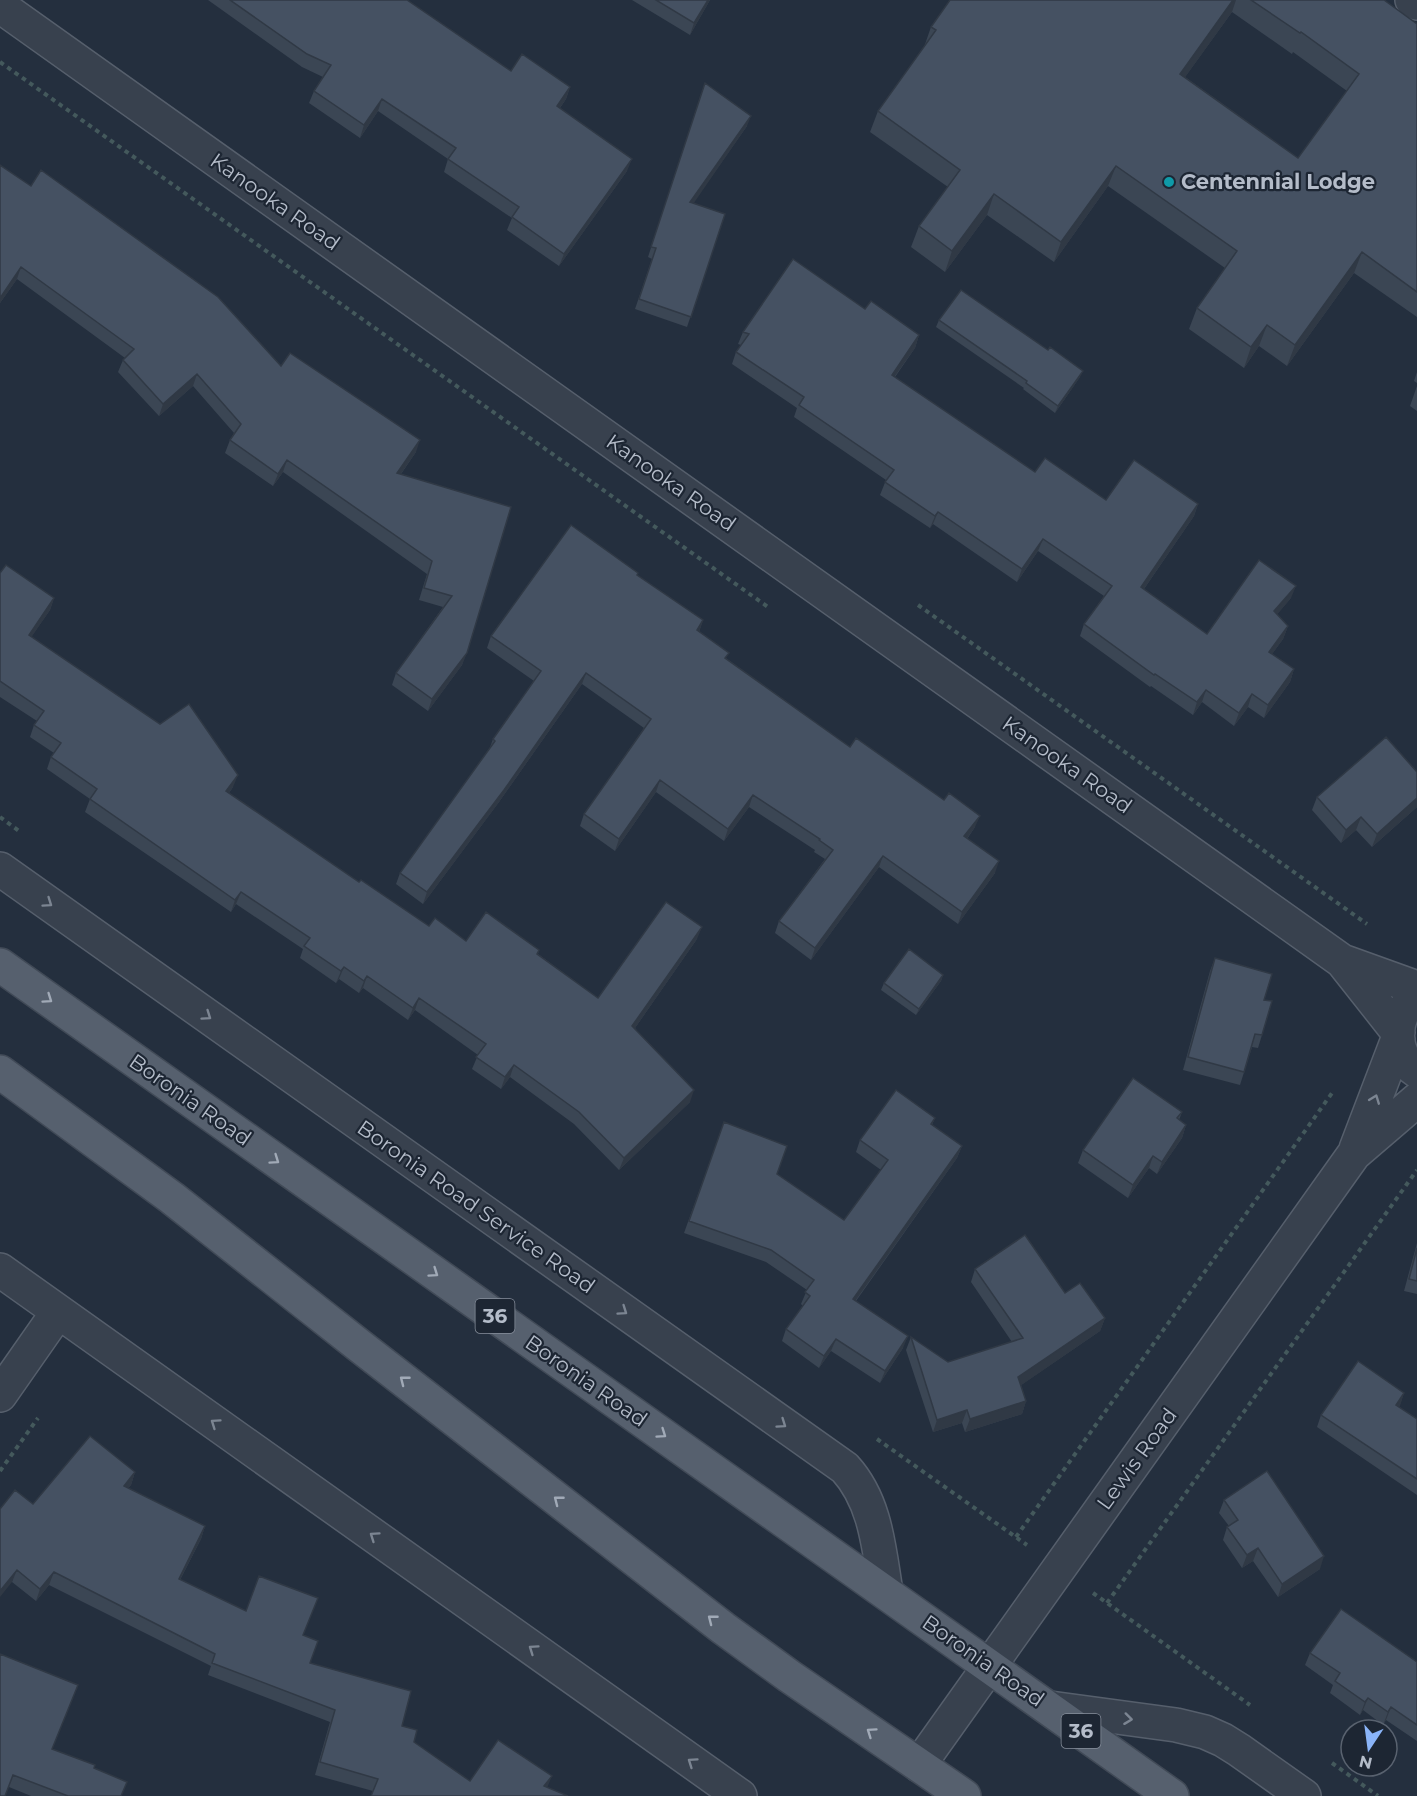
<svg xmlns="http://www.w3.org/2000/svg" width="1417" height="1796" font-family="Montserrat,sans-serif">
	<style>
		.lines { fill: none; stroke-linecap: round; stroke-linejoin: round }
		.minor-casing { stroke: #565f6c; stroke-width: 36 }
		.major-casing { stroke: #414a57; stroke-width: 36 }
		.path { stroke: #44595c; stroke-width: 4; stroke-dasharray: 4.5 4.5; stroke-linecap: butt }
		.minor { stroke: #38414e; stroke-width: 33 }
		.major { stroke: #56606e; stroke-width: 33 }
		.wall { fill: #3b4654; fill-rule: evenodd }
		.shaded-wall { fill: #303945 }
		.building { fill: #455162; stroke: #303945; stroke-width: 1.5 }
		.oneway { stroke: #7c8592 }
		.oneway2 { stroke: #a1aab7 }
		.culture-dot { fill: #0f9aa8; stroke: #1d2633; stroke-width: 2 }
		.labels { text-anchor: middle; stroke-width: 4.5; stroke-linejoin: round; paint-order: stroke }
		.shield { fill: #1d2633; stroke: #878f9c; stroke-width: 1.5 }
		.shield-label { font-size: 20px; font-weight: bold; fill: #b4bcc9 }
		.poi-label { font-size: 21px; font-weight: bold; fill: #b4bcc9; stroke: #1d2633; text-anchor: start }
		.street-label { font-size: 21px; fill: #b4bcc9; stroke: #1d2633 }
	</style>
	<rect width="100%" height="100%" fill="#242f3e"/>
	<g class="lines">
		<g class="minor-casing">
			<path id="minor" d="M1412 0 1417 3
				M0 6 1342 961 1398 1032
				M0 869 845 1468C876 1502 879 1549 886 1592
				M1342 961 1417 988
				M1417 996C1392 1014 1390 1054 1417 1071
				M1356 1149 1398 1039
				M0 1270 740 1796
				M0 1395 58 1312
				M1050 1708 1176 1725 1205 1732 1223 1740 1239 1750 1304 1796
				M919 1765 1354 1154 1417 1100"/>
		</g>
		<g class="major-casing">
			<path id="major" d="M0 965 1172 1796
				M0 1072 172 1198 361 1347 723 1628 789 1676 964 1796"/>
		</g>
		<path class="path" d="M0 62 768 607
			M918 605 1367 924
			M0 817 19 831
			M877 1439 1027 1545
			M0 1471 38 1418
			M1016 1537 1332 1093
			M1093 1593 1250 1705
			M1107 1603 1417 1170
			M1332 1763 1378 1796"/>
		<use href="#minor" class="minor"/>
		<use href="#major" class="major"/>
	</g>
	<path class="wall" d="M208 0H407L511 71 570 87 566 99 560 108 627 171 559 266 507 230 512 218 444 172 448 159 378 111 360 138 309 103 314 91 323 77 302 67Z
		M632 0H710L690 35Z
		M950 0H1384L1417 24V317L1354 273 1287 366 1259 346 1244 368 1189 329 1197 308 1225 268 1108 186 1054 262 987 215 945 272 911 247 919 226 948 187 870 132 878 111 924 47 931 27ZM1232 12 1292 54 1293 52 1347 91 1298 158 1185 77Z
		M701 94 747 126 693 203 725 214 687 327 635 309 652 259 648 257Z
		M0 165 281 366 416 452 401 474 511 507 462 665 428 711 392 685 396 673 443 607 419 600 427 574 283 472 273 486 225 453 230 440 234 433 193 386 159 416 118 372 123 360 125 358 17 279 0 303Z
		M865 309 919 335 915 348 895 377 1035 472 1106 500 1198 504 1194 516 1144 589 1207 634 1291 598 1277 614 1288 626 1283 639 1272 654 1294 669 1290 682 1264 718 1248 707 1234 726 1202 702 1193 715 1151 686 1150 687 1080 636 1084 624 1104 596 1038 551 1017 582 933 524 930 528 880 495 886 480 794 417 797 408 732 364 736 352 741 345 738 344 743 332Z
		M939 320 1048 350 1080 377 1055 413 1023 389 1024 388 936 327Z
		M1417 372V383L1414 381Z
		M1417 386V411L1410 406Z
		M0 573 54 598 50 610 31 637 233 787 229 793 359 882 429 926 466 941 539 950 538 954 598 998 697 939 635 1028 690 1102 619 1170 574 1124 510 1077 501 1089 472 1069 478 1055 415 1010 408 1020 363 988 359 993 339 979 336 983 300 958 303 949 236 904 231 912 85 812 90 799 47 769 51 757 54 753 30 737 34 725 37 721 0 697Z
		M637 575 703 620 699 632 727 659 850 747 975 827 967 839 995 873 958 924 879 867 811 960 775 933 779 921 825 859 814 852 815 850 749 807 724 841 656 792 615 851 580 826 584 814 644 728 582 684 499 802 423 904 396 884 400 873 489 750 493 739 534 681 487 648 491 636Z
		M1417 772V807L1372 847 1356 830 1341 843 1312 810 1317 797Z
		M1215 958 1264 1000 1262 1035 1258 1048 1252 1047 1240 1085 1183 1070 1210 971Z
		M943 975 941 981 916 1015 881 990 884 983Z
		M1182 1112 1179 1120 1186 1125 1182 1138 1157 1174 1149 1168 1128 1198 1078 1163 1083 1150Z
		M935 1118 932 1125 962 1146 957 1158 856 1301 903 1348 880 1383 831 1351 819 1368 782 1341 786 1329 803 1306 801 1304 807 1290 766 1262 684 1233 724 1122 777 1174 844 1220 881 1170 856 1152 860 1140Z
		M1417 1243V1294L1404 1291Z
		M975 1269 1065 1293 1105 1318 1100 1331 1021 1385 1026 1401 1022 1414 965 1432 962 1423 933 1432 906 1350 911 1337 948 1362 1012 1342 971 1282Z
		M1404 1393 1399 1407 1417 1419V1495L1317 1427 1321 1415Z
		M135 1472 131 1485 128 1488 205 1526 201 1539 180 1580 246 1611 304 1635 310 1663 402 1726 414 1742 470 1781 552 1776 373 1791 315 1775 330 1722 208 1675 211 1666 49 1585 36 1601 12 1582 33 1504Z
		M1224 1500 1320 1569 1278 1597 1253 1561 1242 1568 1223 1540 1227 1527 1229 1526 1219 1513Z
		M1310 1653 1417 1662V1741L1386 1720 1383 1725 1363 1710 1360 1715 1330 1693 1333 1685 1305 1665Z
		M0 1654 53 1749 94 1768 121 1796H31L9 1787Z"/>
	<path class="shaded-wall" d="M708 0H710L690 35 694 23Z
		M1233 0H1236L1232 12 1173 94 1180 74Z
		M570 87 566 99 552 119 557 106Z
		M382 99 378 111 360 138 364 125Z
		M751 116 747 126 687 213 690 202Z
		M632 159 627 171 559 266 564 254Z
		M1116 166 1108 186 1054 262 1061 242Z
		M994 194 987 215 945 272 952 251Z
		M1362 252 1354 273 1287 366 1295 345Z
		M21 267 17 279 0 303V298Z
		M1267 325 1259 346 1244 368 1251 347Z
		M919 335 915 348 887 387 892 375Z
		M1083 371 1080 377 1055 413 1058 406Z
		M197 374 193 386 159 416 163 404Z
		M420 440 416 452 393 485 397 473Z
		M287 460 283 472 273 486 278 474Z
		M1198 504 1194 516 1137 599 1141 587Z
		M938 512 933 524 930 528 935 516Z
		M1043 539 1038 551 1017 582 1022 569Z
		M1296 586 1291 598 1270 623 1274 611Z
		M54 598 50 610 24 648 29 635Z
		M703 620 699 632 697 630Z
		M1288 626 1283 639 1265 664 1269 652Z
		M467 653 462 665 428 711 432 699Z
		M1294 669 1290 682 1264 718 1268 705Z
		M586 673 582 684 499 802 423 904 427 892Z
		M1206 690 1202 702 1193 715 1197 702Z
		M1252 694 1248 707 1234 726 1239 713Z
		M238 775 233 787 222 803 226 791Z
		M660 780 656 792 615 851 619 839Z
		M753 795 749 807 724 841 728 829Z
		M1417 798V807L1372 847 1377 834Z
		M980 816 975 827 960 848 964 836Z
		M1361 817 1356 830 1341 843 1346 830Z
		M883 856 879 867 811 960 815 948Z
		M999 861 995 873 958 924 962 912Z
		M241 892 236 904 231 912 235 900Z
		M702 927 697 939 628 1038 632 1026Z
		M344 967 339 979 336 983 341 971Z
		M943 975 941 981 916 1015 919 1009Z
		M367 976 363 988 359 993 364 981Z
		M419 998 415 1010 408 1020 413 1008Z
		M514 1065 510 1077 501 1089 505 1077Z
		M694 1090 690 1102 619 1170 624 1158Z
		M1186 1125 1182 1138 1157 1174 1162 1162Z
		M962 1146 957 1158 848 1311 853 1299Z
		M1153 1156 1149 1168 1128 1198 1133 1185Z
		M1105 1318 1100 1331 1014 1390 1018 1377Z
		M908 1336 903 1348 880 1383 885 1371Z
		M836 1339 831 1351 819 1368 824 1356Z
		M1404 1393 1400 1406 1391 1418 1396 1405Z
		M1026 1401 1022 1414 965 1432 970 1419Z
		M967 1410 962 1423 933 1432 937 1420Z
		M135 1472 131 1485 120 1498 124 1486Z
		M205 1526 201 1539 174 1591 179 1579Z
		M1258 1548 1253 1561 1242 1568 1247 1555Z
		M1324 1556 1320 1569 1278 1597 1282 1584Z
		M17 1570 12 1582 0 1597V1591Z
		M54 1572 49 1585 36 1601 40 1589Z
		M1368 1698 1363 1710 1360 1715 1365 1702Z
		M1391 1707 1386 1720 1383 1725 1388 1712Z
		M552 1776 547 1788 544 1786Z"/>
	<path class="building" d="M230 0H407L511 71 522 54 570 87 557 106 632 159 564 254 512 217 519 207 448 159 456 148 382 99 364 125 314 91 331 65 307 54Z
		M656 0H708L694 23Z
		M950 0H1233L1180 74 1298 158 1359 74 1301 32 1300 33 1251 0H1384L1417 24V292L1362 252 1295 345 1267 325 1251 347 1197 308 1237 251 1116 166 1061 242 994 194 952 251 919 226 960 170 878 111 936 30 931 27Z
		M705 83 751 116 690 202 725 214 691 317 639 299 656 248 651 247Z
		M0 165 31 186 41 170 218 297 281 366 290 353 420 440 397 473 511 507 467 653 432 699 396 673 452 596 424 588 432 561 287 460 278 474 230 440 241 424 197 374 163 404 123 360 134 349 21 267 0 298Z
		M793 259 865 309 871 301 919 335 892 375 1035 472 1045 458 1106 500 1134 460 1198 504 1141 587 1207 634 1259 560 1296 586 1274 611 1288 626 1269 652 1294 669 1268 705 1252 694 1239 713 1206 690 1197 702 1155 674 1154 675 1084 624 1112 586 1043 539 1022 569 938 512 935 516 885 482 894 470 799 405 804 397 736 352 749 334 743 332Z
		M961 290 1048 350 1050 347 1083 371 1058 406 1026 383 1027 381 939 320Z
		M571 525 638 573 637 575 703 620 697 630 729 653 725 658 850 747 856 738 944 800 949 793 980 816 964 836 999 861 962 912 883 856 815 948 779 921 833 850 819 840 820 839 753 795 728 829 660 780 619 839 584 814 651 719 586 673 504 790 427 892 400 873 495 741 493 739 541 671 491 636Z
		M6 565 54 598 29 635 160 724 189 704 238 775 226 791 359 882 361 880 429 926 435 918 466 941 486 912 539 950 537 954 598 998 666 902 702 927 632 1026 694 1090 624 1158 579 1112 514 1065 505 1077 476 1057 486 1044 419 998 413 1008 367 976 364 981 344 967 341 971 304 946 310 938 241 892 235 900 90 799 97 789 51 757 61 743 34 725 44 711 0 681V573Z
		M1386 737 1417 772V798L1377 834 1361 817 1346 830 1317 797Z
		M909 949 943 975 919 1009 884 983Z
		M1215 958 1272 974 1264 1000 1272 1001 1262 1035 1255 1034 1244 1072 1188 1057Z
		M1133 1078 1182 1112 1177 1118 1186 1125 1162 1162 1153 1156 1133 1185 1083 1150Z
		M896 1090 935 1118 931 1124 962 1146 853 1299 908 1336 885 1371 836 1339 824 1356 786 1329 810 1296 805 1292 814 1280 771 1250 689 1221 724 1122 787 1146 777 1174 844 1220 888 1160 860 1140Z
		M1025 1235 1065 1293 1080 1283 1105 1318 1018 1377 1026 1401 970 1419 967 1410 937 1420 911 1337 948 1362 1023 1338 975 1269Z
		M1417 1248V1281L1409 1279Z
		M1358 1361 1404 1393 1396 1405 1417 1419V1479L1321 1415Z
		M90 1436 135 1472 124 1486 205 1526 179 1579 246 1611 259 1576 318 1598 303 1635 318 1641 310 1663 411 1691 402 1726 417 1730 414 1742 470 1781 498 1740 552 1776 544 1786 568 1796H371L378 1779 320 1762 335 1710 212 1663 215 1654 54 1572 40 1589 17 1570 0 1591V1509L15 1490 33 1504Z
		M1267 1471 1324 1556 1282 1584 1258 1548 1247 1555 1227 1527 1238 1520 1224 1500Z
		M1341 1609 1417 1662V1725L1391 1707 1388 1712 1368 1698 1365 1702 1335 1681 1340 1673 1310 1653Z
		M0 1654 78 1685 52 1749 95 1765 94 1768 127 1782 121 1796H68L13 1775 5 1796H0Z"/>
	<defs><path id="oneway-chevron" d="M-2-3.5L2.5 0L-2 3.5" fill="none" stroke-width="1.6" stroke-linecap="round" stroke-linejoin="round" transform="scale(1.5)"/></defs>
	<g class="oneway">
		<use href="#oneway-chevron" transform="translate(48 903) rotate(35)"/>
		<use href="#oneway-chevron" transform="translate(207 1016) rotate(35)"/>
		<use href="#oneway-chevron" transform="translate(1375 1099) rotate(-69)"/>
		<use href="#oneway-chevron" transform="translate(623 1311) rotate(35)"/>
		<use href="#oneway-chevron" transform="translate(215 1423) rotate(-145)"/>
		<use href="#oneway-chevron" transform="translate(782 1424) rotate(35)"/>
		<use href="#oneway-chevron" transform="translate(374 1536) rotate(-145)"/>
		<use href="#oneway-chevron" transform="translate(533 1649) rotate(-145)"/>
		<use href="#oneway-chevron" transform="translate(1128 1719) rotate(7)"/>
		<use href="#oneway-chevron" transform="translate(692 1762) rotate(-145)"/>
	</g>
	<g class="oneway2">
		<use href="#oneway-chevron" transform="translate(48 999) rotate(35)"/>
		<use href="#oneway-chevron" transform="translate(275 1160) rotate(35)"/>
		<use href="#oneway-chevron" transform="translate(434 1273) rotate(35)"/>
		<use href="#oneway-chevron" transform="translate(404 1380) rotate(-142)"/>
		<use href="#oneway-chevron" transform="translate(662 1434) rotate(35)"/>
		<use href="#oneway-chevron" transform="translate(558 1500) rotate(-142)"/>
		<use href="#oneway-chevron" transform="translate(712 1619) rotate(-142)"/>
		<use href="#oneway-chevron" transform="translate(871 1732) rotate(-145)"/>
	</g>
	<circle class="culture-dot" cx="1169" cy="182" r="6"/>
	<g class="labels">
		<g class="shield">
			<rect x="475.5" y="1299" width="39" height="34" rx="4.5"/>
			<rect x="1061.5" y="1714" width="39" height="34" rx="4.5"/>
		</g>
		<g class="shield-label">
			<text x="495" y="1323">36</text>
			<text x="1081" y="1738">36</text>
		</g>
		<g class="poi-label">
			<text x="1181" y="189">Centennial Lodge</text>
		</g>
		<g class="street-label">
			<text transform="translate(275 202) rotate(35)" y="7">Kanooka Road</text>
			<text transform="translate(671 483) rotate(35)" y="7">Kanooka Road</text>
			<text transform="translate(1067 765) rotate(35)" y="7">Kanooka Road</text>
			<text transform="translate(190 1100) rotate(35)" y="7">Boronia Road</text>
			<text transform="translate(476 1207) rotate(35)" y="7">Boronia Road Service Road</text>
			<text transform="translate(586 1381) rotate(35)" y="7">Boronia Road</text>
			<text transform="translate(1137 1459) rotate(-54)" y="7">Lewis Road</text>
			<text transform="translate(983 1661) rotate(35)" y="7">Boronia Road</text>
		</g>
	</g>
	<g transform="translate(1369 1748) rotate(193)"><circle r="28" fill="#1d2633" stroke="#59626f" stroke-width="1.5"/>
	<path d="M0-4.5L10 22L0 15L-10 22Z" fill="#8ab4f8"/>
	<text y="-9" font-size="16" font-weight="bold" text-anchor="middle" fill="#b4bcc9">N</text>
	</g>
</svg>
